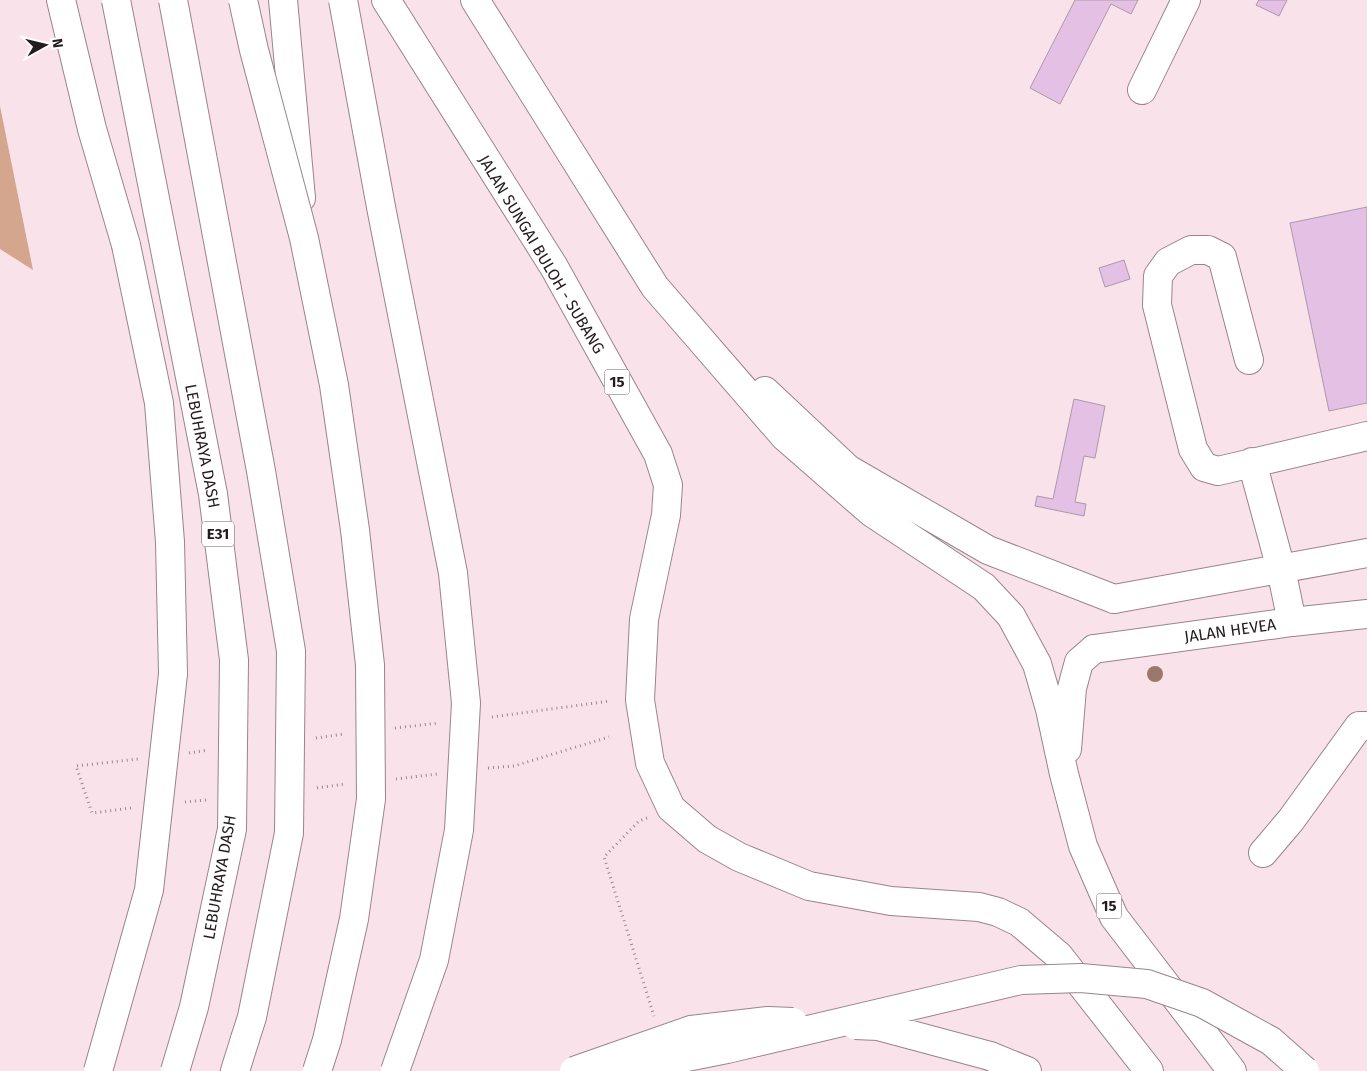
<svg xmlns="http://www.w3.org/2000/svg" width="1367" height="1071" font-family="'Fira Sans',sans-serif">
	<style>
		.forest { fill: #d4a68e }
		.building { fill: #e4c0e5; stroke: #a99aa9 }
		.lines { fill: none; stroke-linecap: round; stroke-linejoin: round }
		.minor-casing { stroke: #9a848c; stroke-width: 30 }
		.highway-casing { stroke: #9a848c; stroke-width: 30 }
		.path { stroke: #9a8990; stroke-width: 3; stroke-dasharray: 1 4; stroke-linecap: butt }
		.minor { stroke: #fff; stroke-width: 28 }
		.highway { stroke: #fff; stroke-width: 28 }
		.highway-bridge-casing { stroke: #9a848c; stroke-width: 30; stroke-linecap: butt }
		.highway-bridge { stroke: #fff; stroke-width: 28 }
		.tree { fill: #9a786c }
		.labels { text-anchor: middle; stroke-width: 4.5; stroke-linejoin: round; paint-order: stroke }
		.shield { fill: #fff; stroke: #665f62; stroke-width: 1 }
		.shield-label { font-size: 15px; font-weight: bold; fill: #241b1f }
		.street-label { font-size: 16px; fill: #241b1f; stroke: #fff }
	</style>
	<rect width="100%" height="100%" fill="#f9e2ea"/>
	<path class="forest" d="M0 106 33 270 0 249Z"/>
	<path class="building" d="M1075 0H1138L1131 14 1111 4 1060 104 1030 88Z
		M1259 0H1287L1279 16 1256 5Z
		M1367 207V403L1329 411 1290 223Z
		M1124 260 1130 279 1105 287 1099 268Z
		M1074 399 1105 406 1095 458 1084 456 1075 502 1086 504 1084 516 1035 506 1037 496 1053 499Z"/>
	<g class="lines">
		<g class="minor-casing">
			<path id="minor" d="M1142 90 1186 0
				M1249 360 1222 257 1208 250H1191L1168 262 1158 276 1157 305 1193 449 1204 467 1218 471 1367 436
				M1252 462 1281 569 1292 622
				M1114 599 1367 553
				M1094 649 1292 622 1367 614
				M1263 853 1291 820 1359 726H1367"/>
		</g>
		<g class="highway-casing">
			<path id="highway" d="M61 0 92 129 126 245
				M283 0 301 198
				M386 0 554 267 658 454 668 485 666 515 644 619 640 700 650 763 671 808 707 839 739 857 809 886 891 901 979 907 998 912 1019 922 1059 956 1149 1071
				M475 0 655 287 785 437 871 512 984 587 1011 616 1037 664 1050 709 1064 774 1083 846 1114 917 1232 1071
				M765 391 848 469 988 550 1114 599
				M1067 749 1072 688 1079 662 1094 649
				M990 1056 1027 1071
				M235 1071 245 1039"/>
		</g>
		<path class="path" d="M492 717 610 701
			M395 728 439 723
			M316 738 344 734
			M189 753 208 750
			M488 768 514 766 609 737
			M396 779 437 774
			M317 788 345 784
			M185 802 206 800
			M131 808 92 813 76 766 138 759
			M647 818 639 821 604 857 654 1016"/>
		<use href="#minor" class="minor"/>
		<use href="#highway" class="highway"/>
		<g class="highway-bridge-casing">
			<path id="highway-bridge" d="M116 0 213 494 234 660 232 829 194 1007 175 1071
				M173 0 261 471 291 651 289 833 252 1017 245 1039
				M243 0 254 50 304 238 334 385 355 530 370 665 371 799 354 919 327 1040 317 1071
				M343 0 381 207 453 573 466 703 459 830 434 960 395 1071
				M855 1025 878 1026 990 1056
				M98 1071 149 890 173 674 170 542 159 403 126 245
				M574 1071 691 1030 768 1021 793 1022
				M598 1071 642 1066 727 1049 1021 980 1081 978 1147 984 1202 1003 1271 1041 1305 1071"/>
		</g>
		<use href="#highway-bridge" class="highway-bridge"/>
	</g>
	<circle class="tree" cx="1155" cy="674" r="8"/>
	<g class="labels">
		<g class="shield">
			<rect x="604.5" y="369.5" width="25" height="25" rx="4"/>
			<rect x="202" y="521.5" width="32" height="25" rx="4"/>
			<rect x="1096.5" y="893.5" width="25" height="25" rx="4"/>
		</g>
		<g class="shield-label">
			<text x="617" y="387">15</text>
			<text x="218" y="539">E31</text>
			<text x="1109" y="911">15</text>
		</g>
		<g class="street-label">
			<text transform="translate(542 254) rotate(59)" y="6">JALAN SUNGAI BULOH - SUBANG</text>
			<text transform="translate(203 446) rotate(79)" y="6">LEBUHRAYA DASH</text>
			<text transform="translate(1230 630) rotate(-8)" y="6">JALAN HEVEA</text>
			<text transform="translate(219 877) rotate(-80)" y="6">LEBUHRAYA DASH</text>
		</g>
	</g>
	<g transform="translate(45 45) rotate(82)" stroke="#ffffff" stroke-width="4" paint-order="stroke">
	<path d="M0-4L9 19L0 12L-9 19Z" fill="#241b1f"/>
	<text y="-8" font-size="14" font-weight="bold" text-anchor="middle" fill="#241b1f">N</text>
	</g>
</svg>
